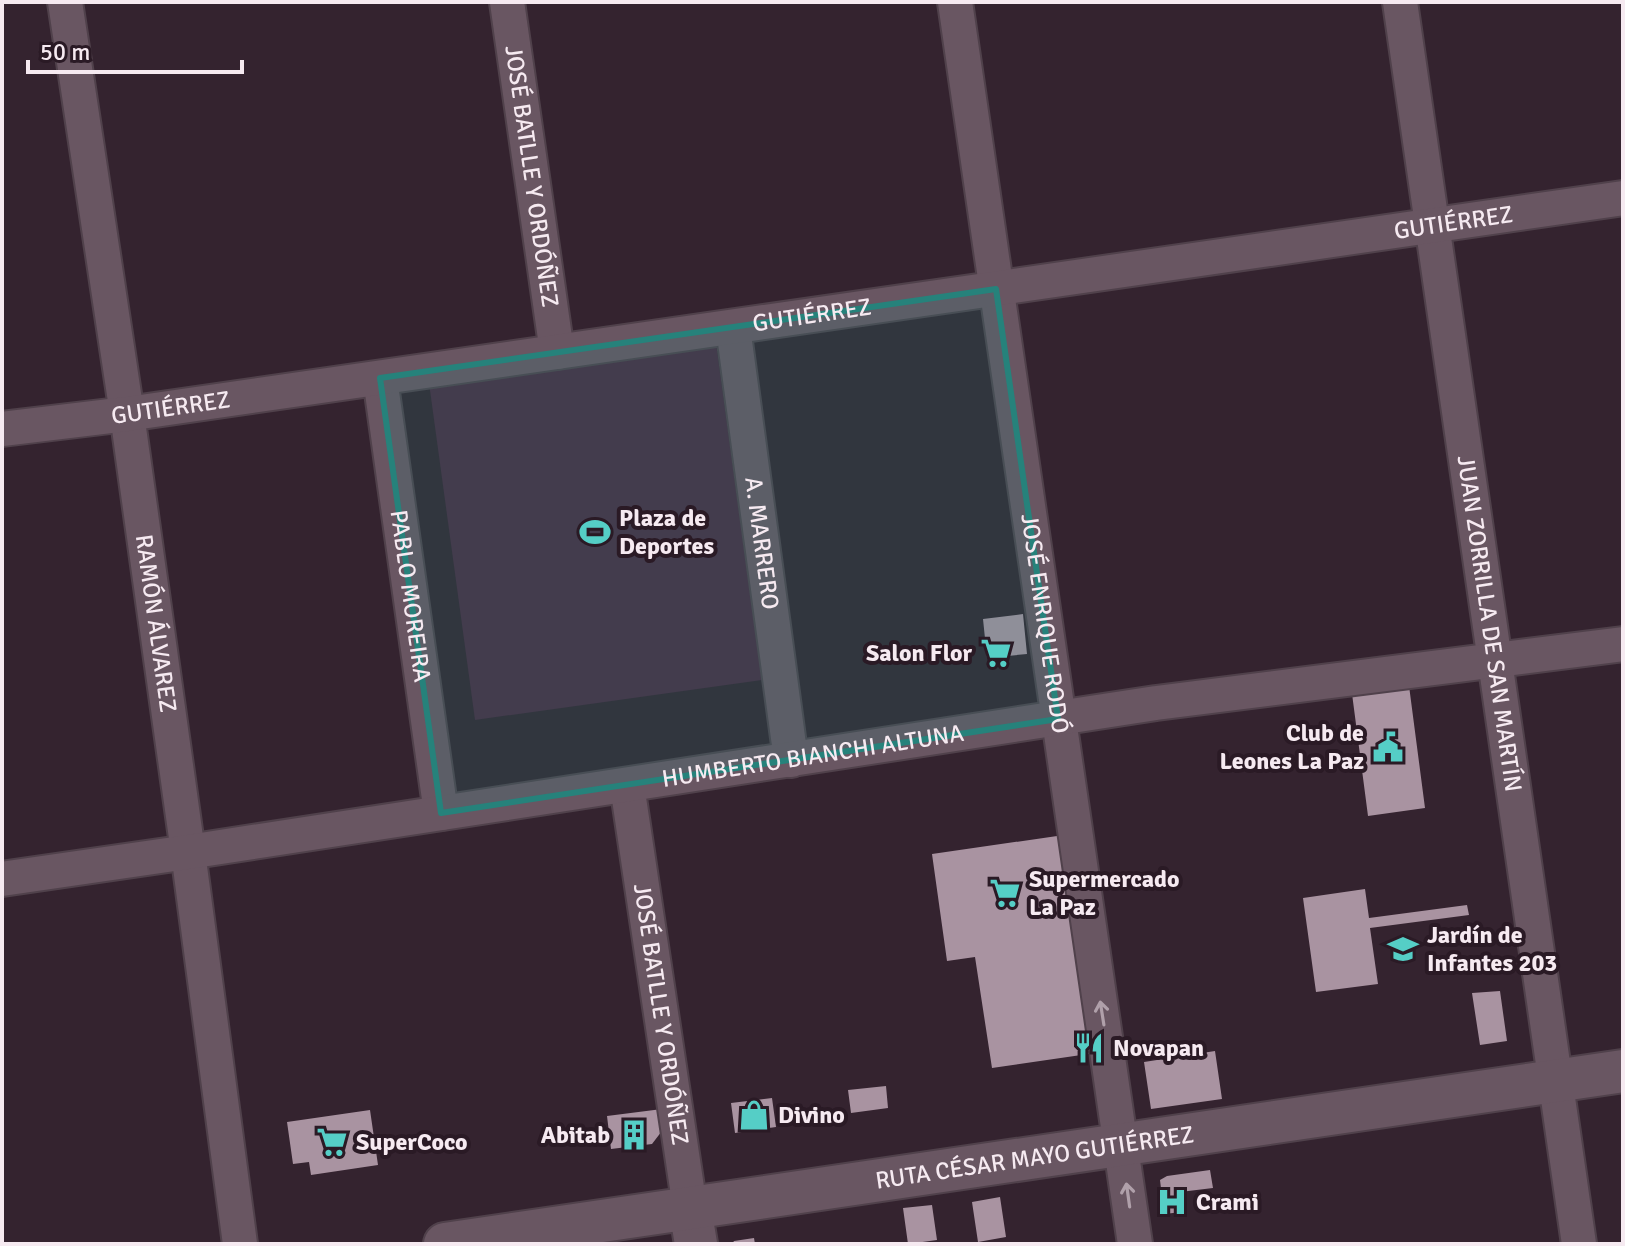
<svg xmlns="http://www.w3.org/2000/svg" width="1625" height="1246" font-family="Signika,sans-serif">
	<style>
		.green { fill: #4a2b41 }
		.building { fill: #a993a1 }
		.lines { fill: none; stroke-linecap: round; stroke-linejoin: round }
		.minor-casing { stroke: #50414b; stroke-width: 38 }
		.tertiary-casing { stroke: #50414b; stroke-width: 46 }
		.minor { stroke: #695662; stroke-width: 34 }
		.tertiary { stroke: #695662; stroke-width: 42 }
		.oneway { stroke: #b0a0aa }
		.marked { fill: #26827b; fill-opacity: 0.2; stroke: #26827b; stroke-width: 6; stroke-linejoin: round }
		.labels { text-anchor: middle; stroke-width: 8; stroke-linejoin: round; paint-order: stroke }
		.street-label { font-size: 24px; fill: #f6eaf1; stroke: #2a1a25 }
		.poi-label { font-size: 24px; font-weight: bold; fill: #f6eaf1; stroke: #2a1a25; text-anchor: start }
	</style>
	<rect width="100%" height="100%" fill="#34232f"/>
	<path class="green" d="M716 343 762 680 475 720 429 383Z"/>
	<path class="building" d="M1023 614 1027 654 987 658 983 619Z
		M1408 678 1425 808 1368 816 1351 686Z
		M1064 835 1095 1053 992 1068 975 957 947 961 932 854Z
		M1365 889 1369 918 1467 905 1469 915 1370 928 1378 984 1316 992 1303 898Z
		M1500 991 1507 1041 1480 1045 1472 993Z
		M1215 1051 1222 1099 1151 1109 1144 1062Z
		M886 1086 888 1108 851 1113 848 1090Z
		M772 1098 776 1127 735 1133 731 1103Z
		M662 1109 665 1127 652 1144 611 1149 607 1116Z
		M370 1110 378 1165 311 1175 309 1162 293 1164 287 1122Z
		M1210 1170 1213 1188 1180 1192 1182 1212 1164 1214 1160 1180 1167 1176Z
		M1000 1197 1006 1237 978 1242 972 1202Z
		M932 1205 937 1240 908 1244 903 1208Z
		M754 1238 755 1244H732L734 1241Z"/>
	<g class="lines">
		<g class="minor-casing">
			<g id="minor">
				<path id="s1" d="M65 2 127 414 188 852 240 1244"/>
				<path id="s2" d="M507 2 557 352"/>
				<path id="s3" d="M955 2 1135 1244"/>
				<path id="s4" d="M1400 2 1579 1244"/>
				<path id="s5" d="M733 327 791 760"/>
				<path id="s6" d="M380 378 441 813"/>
				<path id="s7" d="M2 429 127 414 1623 198"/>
				<path id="s8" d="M627 785 690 1208"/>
				<path id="s9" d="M2 879 188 852 1156 703 1623 644"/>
			</g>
		</g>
		<g class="tertiary-casing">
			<g id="tertiary">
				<path d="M690 1208 696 1244"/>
				<path id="s10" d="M445 1244 1623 1071"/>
			</g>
		</g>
		<use href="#minor" class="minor"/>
		<use href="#tertiary" class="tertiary"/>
	</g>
	<defs><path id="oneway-shaft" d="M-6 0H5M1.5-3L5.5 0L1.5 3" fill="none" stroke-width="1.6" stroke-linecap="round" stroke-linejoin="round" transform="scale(2)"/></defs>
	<g class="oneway">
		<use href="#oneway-shaft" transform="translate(1102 1013) rotate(-99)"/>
		<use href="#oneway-shaft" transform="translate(1128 1195) rotate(-98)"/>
	</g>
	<path class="marked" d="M996 289 1058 719 441 813 380 378Z"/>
	<defs>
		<g id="stadium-bare" transform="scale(2.4)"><path d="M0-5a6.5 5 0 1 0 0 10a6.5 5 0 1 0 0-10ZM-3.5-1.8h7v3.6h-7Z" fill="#55cec6" stroke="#2a1a25" stroke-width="2.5" paint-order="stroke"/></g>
		<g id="supermarket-bare" transform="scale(2.4)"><path d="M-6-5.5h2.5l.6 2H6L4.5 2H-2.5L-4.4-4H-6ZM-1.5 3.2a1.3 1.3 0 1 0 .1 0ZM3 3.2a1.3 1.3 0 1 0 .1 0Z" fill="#55cec6" stroke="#2a1a25" stroke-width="2.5" paint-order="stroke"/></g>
		<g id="civic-bare" transform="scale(2.4)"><path d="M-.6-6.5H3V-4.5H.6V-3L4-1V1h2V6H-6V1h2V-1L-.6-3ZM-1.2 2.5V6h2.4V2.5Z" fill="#55cec6" stroke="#2a1a25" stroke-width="2.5" paint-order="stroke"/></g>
		<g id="school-bare" transform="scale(2.4)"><path d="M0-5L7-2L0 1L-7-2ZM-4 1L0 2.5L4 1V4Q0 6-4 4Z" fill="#55cec6" stroke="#2a1a25" stroke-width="2.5" paint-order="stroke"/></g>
		<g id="restaurant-bare" transform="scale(2.4)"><path d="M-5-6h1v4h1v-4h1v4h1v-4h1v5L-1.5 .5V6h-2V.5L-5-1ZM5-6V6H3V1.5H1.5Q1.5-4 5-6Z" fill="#55cec6" stroke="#2a1a25" stroke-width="2.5" paint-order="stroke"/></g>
		<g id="shop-bare" transform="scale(2.4)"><path d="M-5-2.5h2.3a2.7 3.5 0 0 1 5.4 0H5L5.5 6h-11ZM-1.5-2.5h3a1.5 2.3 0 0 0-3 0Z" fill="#55cec6" stroke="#2a1a25" stroke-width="2.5" paint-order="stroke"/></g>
		<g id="building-bare" transform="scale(2.4)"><path d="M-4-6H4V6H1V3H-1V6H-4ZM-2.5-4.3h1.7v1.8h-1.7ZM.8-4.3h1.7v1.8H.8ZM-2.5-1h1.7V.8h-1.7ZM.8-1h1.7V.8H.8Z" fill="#55cec6" stroke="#2a1a25" stroke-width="2.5" paint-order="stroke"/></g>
		<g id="hospital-bare" transform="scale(2.4)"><path d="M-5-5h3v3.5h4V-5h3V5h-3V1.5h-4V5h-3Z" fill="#55cec6" stroke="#2a1a25" stroke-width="2.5" paint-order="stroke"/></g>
	</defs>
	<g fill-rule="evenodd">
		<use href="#stadium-bare" x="595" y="532"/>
		<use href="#supermarket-bare" x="996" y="653"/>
		<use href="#civic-bare" x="1388" y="747"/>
		<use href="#supermarket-bare" x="1005" y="893"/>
		<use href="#school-bare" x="1403" y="949"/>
		<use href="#restaurant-bare" x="1089" y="1048"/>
		<use href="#shop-bare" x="754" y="1115"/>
		<use href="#building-bare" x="634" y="1135"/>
		<use href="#supermarket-bare" x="332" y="1142"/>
		<use href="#hospital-bare" x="1172" y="1202"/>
	</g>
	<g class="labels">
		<g class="street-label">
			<text dy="8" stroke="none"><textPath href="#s2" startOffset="176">JOSÉ BATLLE Y ORDÓÑEZ</textPath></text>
			<text dy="8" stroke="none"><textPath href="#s7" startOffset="1466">GUTIÉRREZ</textPath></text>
			<text dy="8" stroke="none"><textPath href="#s7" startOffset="818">GUTIÉRREZ</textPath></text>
			<text dy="8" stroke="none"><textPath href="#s7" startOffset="170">GUTIÉRREZ</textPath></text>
			<text dy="8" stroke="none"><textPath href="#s5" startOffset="218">A. MARRERO</textPath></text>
			<text dy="8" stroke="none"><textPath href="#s6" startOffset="220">PABLO MOREIRA</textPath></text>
			<text dy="8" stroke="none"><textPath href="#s1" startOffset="628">RAMÓN ÁLVAREZ</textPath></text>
			<text dy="8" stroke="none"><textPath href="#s3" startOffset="628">JOSÉ ENRIQUE RODÓ</textPath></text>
			<text dy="8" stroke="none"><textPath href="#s4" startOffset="628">JUAN ZORRILLA DE SAN MARTÍN</textPath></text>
			<text dy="8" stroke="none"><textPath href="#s9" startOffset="820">HUMBERTO BIANCHI ALTUNA</textPath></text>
			<text dy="8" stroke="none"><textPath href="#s8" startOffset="232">JOSÉ BATLLE Y ORDÓÑEZ</textPath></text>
			<text dy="8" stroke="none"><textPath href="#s10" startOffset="596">RUTA CÉSAR MAYO GUTIÉRREZ</textPath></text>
		</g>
		<g class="poi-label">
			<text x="619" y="526">Plaza de<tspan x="619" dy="28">Deportes</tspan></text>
			<text x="972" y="661" text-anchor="end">Salon Flor</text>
			<text x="1364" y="741" text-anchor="end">Club de<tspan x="1364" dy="28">Leones La Paz</tspan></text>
			<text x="1029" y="887">Supermercado<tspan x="1029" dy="28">La Paz</tspan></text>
			<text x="1427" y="943">Jardín de<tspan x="1427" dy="28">Infantes 203</tspan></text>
			<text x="1113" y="1056">Novapan</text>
			<text x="778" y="1123">Divino</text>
			<text x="610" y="1143" text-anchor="end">Abitab</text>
			<text x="356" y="1150">SuperCoco</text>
			<text x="1196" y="1210">Crami</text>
		</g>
	</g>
	<rect width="1625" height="1246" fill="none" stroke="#f6eaf1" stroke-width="8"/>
	<path d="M28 60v12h214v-12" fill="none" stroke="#f6eaf1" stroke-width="4"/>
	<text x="40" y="60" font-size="24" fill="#f6eaf1" stroke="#2a1a25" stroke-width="6" paint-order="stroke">50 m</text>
</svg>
